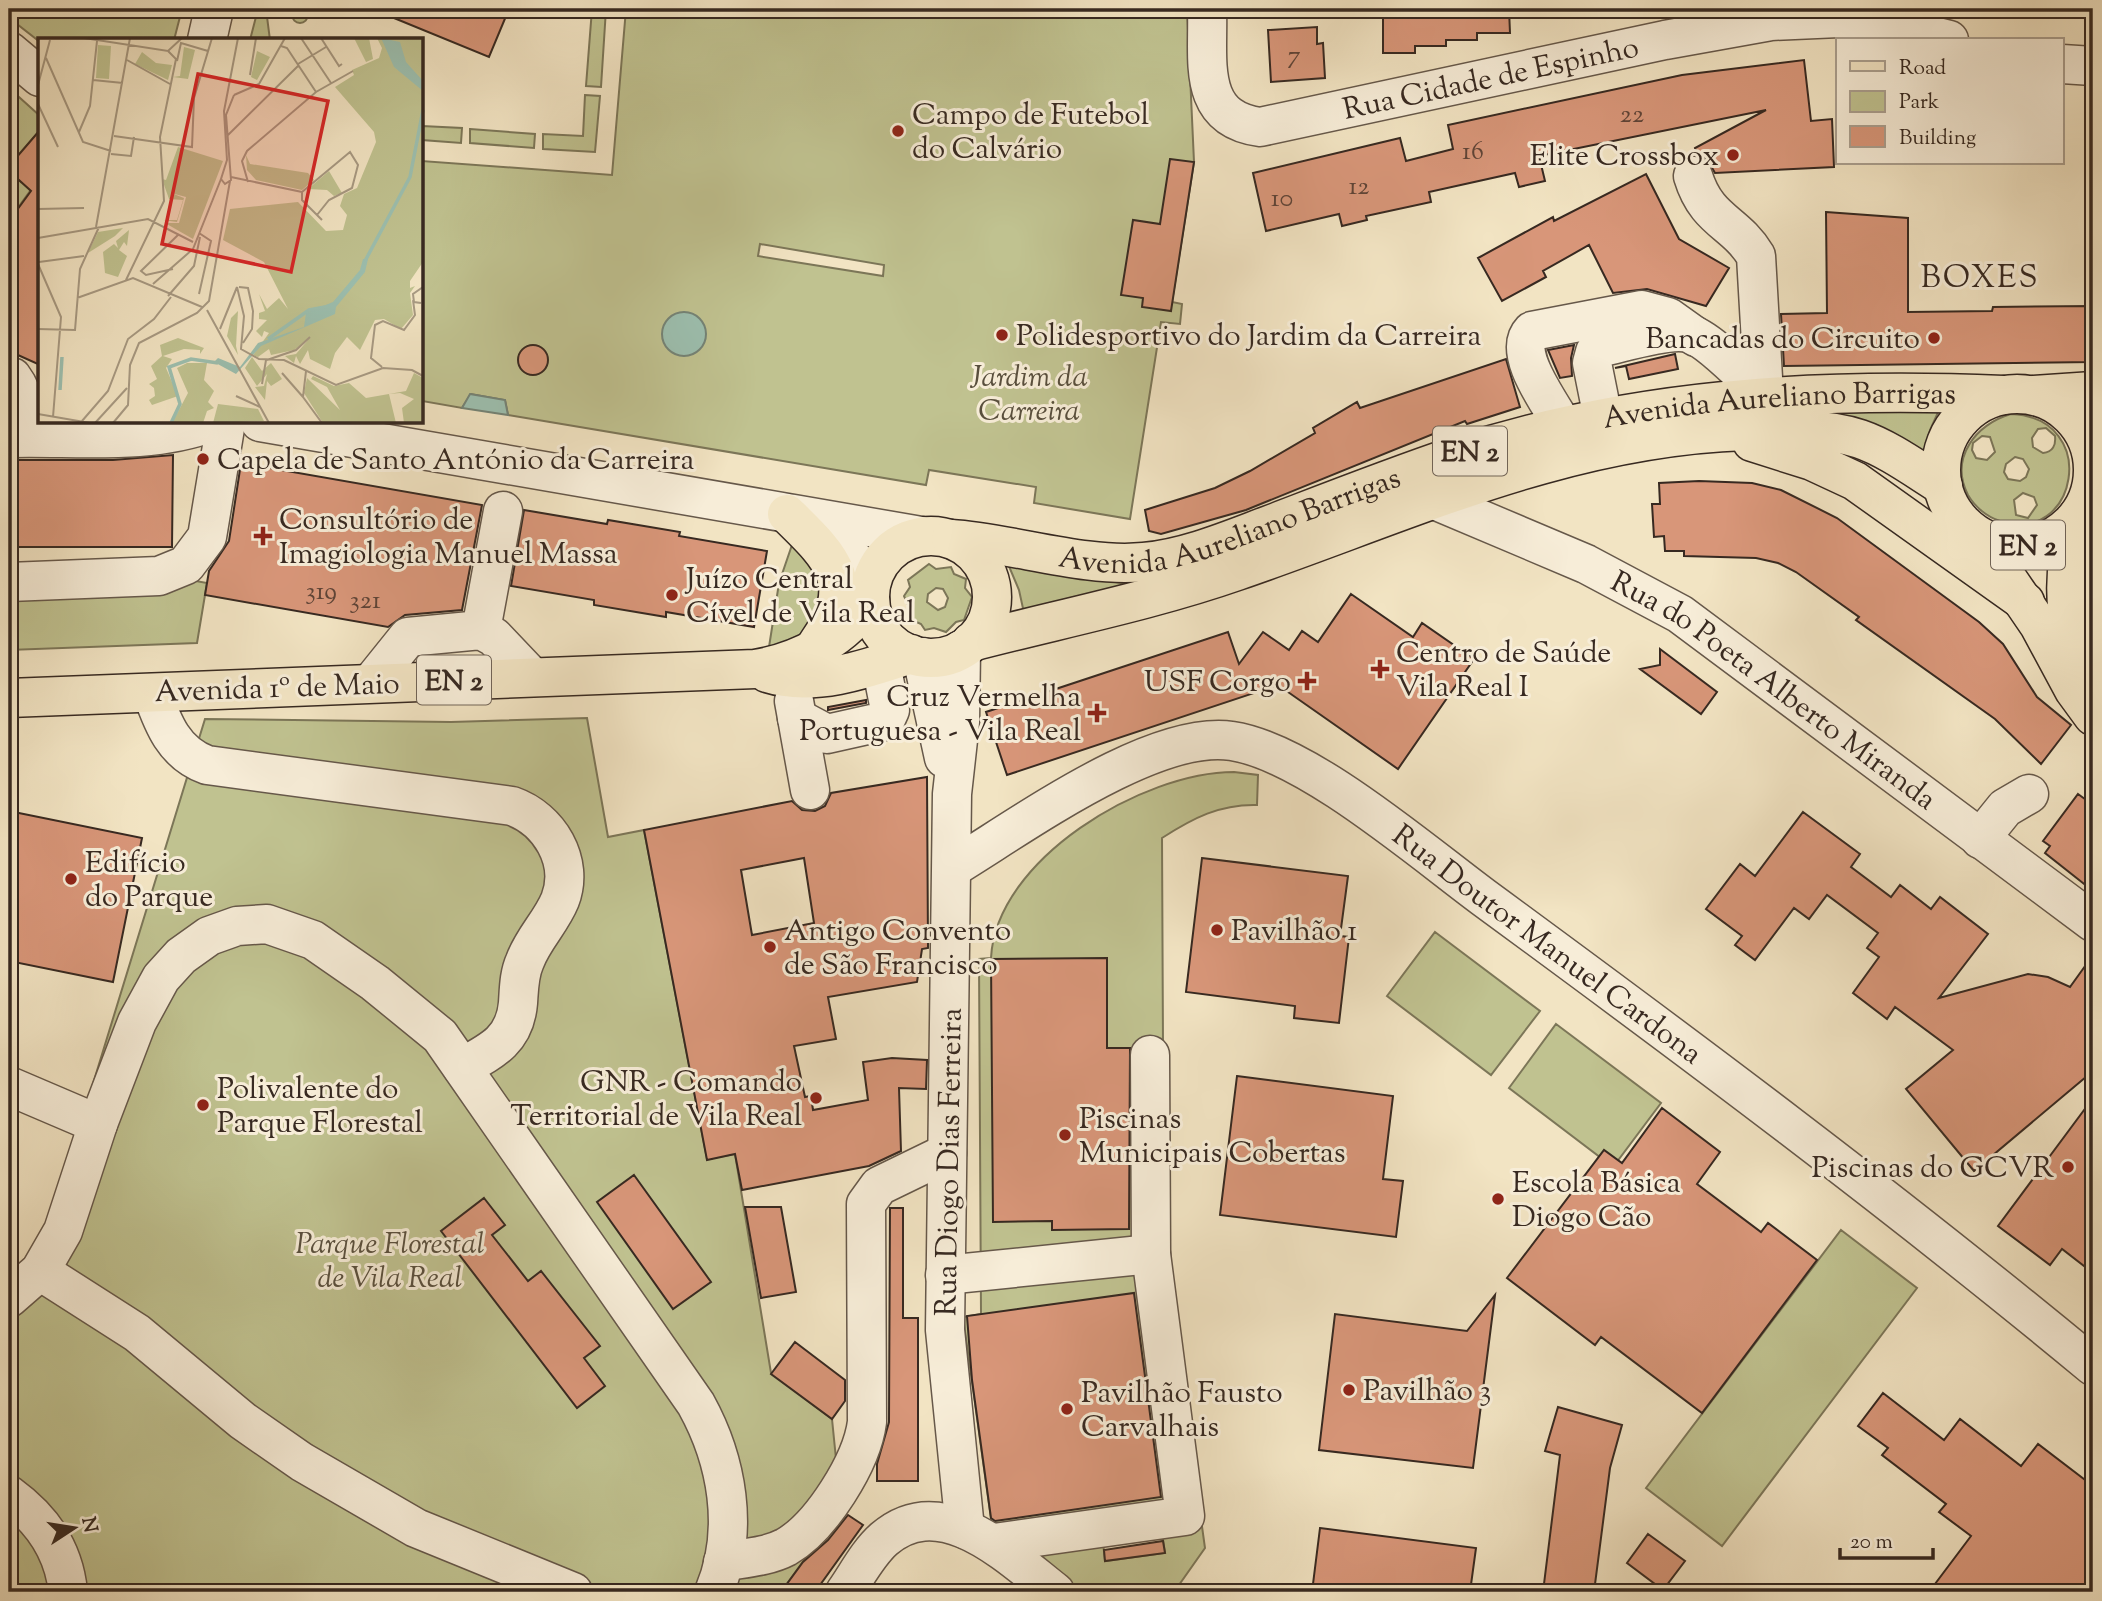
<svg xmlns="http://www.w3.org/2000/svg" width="2102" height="1601" font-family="'Sorts Mill Goudy',serif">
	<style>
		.green { fill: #c0c290; stroke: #7c7658; stroke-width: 2; fill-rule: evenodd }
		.water { fill: #9cbfaf; stroke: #748376; stroke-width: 2 }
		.building { fill: #d89679; stroke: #372921; stroke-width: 2; fill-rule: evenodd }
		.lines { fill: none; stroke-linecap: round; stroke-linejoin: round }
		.minor-casing { stroke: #66584a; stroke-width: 41 }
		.major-casing { stroke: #372921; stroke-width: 41 }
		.minor { stroke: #f7edd8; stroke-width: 38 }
		.major { stroke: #f2e4c3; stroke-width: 38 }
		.poi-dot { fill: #8f2418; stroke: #f7edd8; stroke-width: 2.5 }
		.labels { text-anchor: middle; stroke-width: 6; stroke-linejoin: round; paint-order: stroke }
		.number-label { font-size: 26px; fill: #5f4437 }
		.shield { fill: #f7edd8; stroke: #716458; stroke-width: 2 }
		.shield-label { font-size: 28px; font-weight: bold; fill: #372921 }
		.street-label { font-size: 30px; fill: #372921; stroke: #f7edd8 }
		.poi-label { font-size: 30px; fill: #372921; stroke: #f7edd8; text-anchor: start }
		.park-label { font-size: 30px; font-style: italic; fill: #594f3d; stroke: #f7edd8 }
		.neighbourhood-label { font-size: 32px; letter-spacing: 2px; fill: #372921; stroke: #f7edd8 }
		.inset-river { fill: none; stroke: #9cbfaf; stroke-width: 3.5 }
		.inset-road { fill: none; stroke: #a79982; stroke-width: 2 }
		.view { fill: #d62828; fill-opacity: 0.15; stroke: #d62828; stroke-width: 3.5 }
		.inset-edge { fill: none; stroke: #372921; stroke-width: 3.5 }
	</style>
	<rect width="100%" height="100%" fill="#f2e4c3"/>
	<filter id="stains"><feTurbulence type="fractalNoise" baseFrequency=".00286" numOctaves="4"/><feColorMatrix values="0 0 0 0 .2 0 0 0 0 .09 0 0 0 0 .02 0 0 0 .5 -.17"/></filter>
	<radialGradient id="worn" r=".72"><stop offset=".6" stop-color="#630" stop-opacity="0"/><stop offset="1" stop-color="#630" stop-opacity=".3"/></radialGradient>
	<path class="green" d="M292 15a8 8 0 1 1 16 0a8 8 0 1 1-16 0Z
		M20 9H182L174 40 40 42 17 24Z
		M258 9H266L270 40H250Z
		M592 9H606L601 87 586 86Z
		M626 9H1187L1194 162 1172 302 1182 304 1180 324 1161 322 1130 519 1034 503 1036 487 929 470 926 485 508 415 505 400 471 394 462 408 422 401V161L612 175ZM760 244 884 265 883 276 758 256Z
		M9 88 40 116V130L9 166Z
		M585 95 600 96 595 152 543 149V134L583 136Z
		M422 126 462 128 461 143 422 140Z
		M470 129 535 134 534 148 470 143Z
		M9 171 21 182 29 173 38 180 12 216 40 234V283L25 276 22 281 9 275V265L12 267 19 252 9 247Z
		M1865 405 1940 408 1930 430 1924 453 1823 416Z
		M2011 414C2102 418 2077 547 2000 521 1987 517 1975 507 1968 495 1949 458 1976 424 2011 414ZM2046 428 2055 436C2056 445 2053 452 2043 453L2033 447 2032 438 2038 429ZM1982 436 1990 437 1995 452 1987 460 1976 458 1972 450 1973 443ZM2015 457 2023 459 2029 469 2026 477 2020 481 2008 479 2004 472 2006 464ZM2023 493 2034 497 2037 505 2028 518 2016 515 2014 500Z
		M793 542C829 556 843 605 810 631 799 640 783 644 769 647L779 583Z
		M929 564 936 569 951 567 954 574 966 579 965 588 972 597 964 620 956 622 946 632 934 628 925 630 921 624 910 619 908 615 910 609 904 596 910 587 908 580ZM936 588 943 589 948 598 945 607 938 610 927 602 928 594Z
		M1008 564 1127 584 1024 613 1019 590Z
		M179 578 207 583 197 643 9 650V591Z
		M587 718 608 837 644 830 707 1159 735 1154 771 1373 832 1419 841 1509 781 1592H9V1287L41 1253 205 719 451 722Z
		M1234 772 1258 775 1257 805C1220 804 1193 818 1162 838L1164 1253 1205 1548 1174 1592H1076L992 1526 963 1317 981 1314 979 959 991 958C996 859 1143 772 1234 772ZM1162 1533 1165 1553 1105 1561 1103 1542Z
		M1435 932 1540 1011 1491 1075 1387 996Z
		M1556 1024 1661 1103 1613 1167 1509 1088Z
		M1841 1230 1917 1288 1722 1546 1646 1488Z"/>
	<path class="water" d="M662 334a22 22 0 1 1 44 0a22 22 0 1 1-44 0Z
		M470 394 505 400 508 415 462 408Z"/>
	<path class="building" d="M372 9H509L489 57Z
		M1383 9H1509L1510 33H1477V40H1446V46H1415V53H1383Z
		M1317 27V44L1323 43 1325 78 1271 82 1268 30Z
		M1804 60 1811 121 1832 119 1834 167 1715 173 1707 159 1697 155 1695 148 1766 110 1539 156 1545 181 1519 187 1515 173 1429 192 1431 202 1366 216 1367 220 1342 226 1339 214 1266 231 1253 173 1400 138 1406 161 1453 149 1448 125 1682 75Z
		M40 130V365L9 351V221L31 191 9 171V166Z
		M1170 159 1194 162 1171 311 1142 307 1143 298 1121 295 1133 220 1160 224Z
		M1646 174 1679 239 1729 268 1706 306 1647 289 1613 293 1589 245 1543 271 1546 277 1502 301 1478 258 1553 217 1554 221Z
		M1826 212 1908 218V312L1992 311 1993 307 2093 306V362L1784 366 1781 314 1827 313Z
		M518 360a15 15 0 1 1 30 0a15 15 0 1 1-30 0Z
		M1574 345 1571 358 1572 376 1560 378 1548 350Z
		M1675 354 1678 369 1629 379 1626 366 1615 368Z
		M1506 359 1520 407 1467 424 1465 421 1246 510 1161 534 1149 531 1145 510 1215 488 1250 471 1315 433 1313 428 1357 402 1360 408Z
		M173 455 172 547H9V460H113Z
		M241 463 482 505 462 610 405 615 388 627 205 595 209 571 229 541Z
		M1699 481 1752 483 1781 490 1837 518 1979 622 2003 644 2037 697 2071 725 2041 764 1995 719 1856 620 1859 617 1796 572 1778 563 1756 558 1684 556V551H1665L1664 536 1654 537 1652 504H1660L1659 483Z
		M524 510 607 524 608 520 680 532 679 536 767 551 754 627 666 612V617L594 605V600L511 586Z
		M1351 594 1413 637 1422 623 1474 659 1398 769 1278 685 1007 775 986 712 1228 632 1239 664 1263 632 1289 650 1302 631 1318 642Z
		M1660 649 1717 692 1701 714 1640 669 1660 665Z
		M866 700V703L828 710V707Z
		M927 777 928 948 922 949 917 982 828 997 836 1039 794 1046 805 1097 811 1096 813 1110 868 1100 863 1062 892 1058 927 1060 926 1089 899 1088 901 1151 869 1166 742 1190 735 1154 707 1160 644 830 792 801 802 810 815 811 825 806 831 793ZM804 858 814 923 752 935 741 870Z
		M2078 794 2093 805V891L2045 853 2050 846 2043 841Z
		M9 811 142 838 113 982 9 961Z
		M1803 812 1860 854 1851 867 1891 897 1900 885 1931 909 1940 897 1988 934 1939 998 2028 974 2048 977 2070 987 2093 955V1071L1974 1171 1906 1089 1953 1050 1895 1007 1887 1019 1853 993 1879 957 1867 948 1878 933 1827 895 1809 919 1794 908 1755 960 1735 945 1742 936 1706 909 1740 864 1755 876Z
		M1202 858 1348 876 1340 936 1349 937 1339 1023 1294 1018 1295 1006 1186 992Z
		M1107 958V1048H1130L1129 1229 1052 1230V1221L993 1222 991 959Z
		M1237 1076 1393 1096 1383 1179 1403 1181 1396 1237 1220 1215Z
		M2093 1098V1273L2062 1249 2050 1265 1998 1226Z
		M1662 1108 1720 1152 1697 1184 1761 1232 1768 1223 1817 1260 1702 1413 1601 1337 1595 1345 1507 1278 1604 1150 1622 1163Z
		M634 1175 711 1282 673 1309 597 1202Z
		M484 1198 505 1225 492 1235 528 1281 541 1271 600 1346 584 1358 605 1386 577 1408 441 1231Z
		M745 1207H781L796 1292 761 1298Z
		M890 1208H903V1318H918V1481H877V1464L889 1422Z
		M1134 1293 1161 1497 995 1521 991 1518 972 1380 967 1316Z
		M1495 1295 1473 1468 1319 1450 1335 1314 1467 1331Z
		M795 1342 845 1380V1401L832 1419 771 1374Z
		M1883 1393 1944 1440 1960 1419 2021 1466 2038 1444 2093 1486V1592H1929L1971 1536 1939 1512 1946 1504 1882 1455 1888 1448 1858 1426Z
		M1558 1407 1622 1425 1610 1468 1594 1592H1543L1560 1455 1545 1451Z
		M848 1515 863 1525 815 1592H781L803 1562 828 1540Z
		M1320 1528 1476 1548 1470 1592H1406L1361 1586V1592H1312Z
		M1648 1534 1685 1561 1663 1590 1627 1563Z
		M1163 1541 1165 1553 1105 1561 1104 1550Z"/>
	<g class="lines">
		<g class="minor-casing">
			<g id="minor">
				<path id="s1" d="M1207 9C1209 59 1195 118 1260 127L1665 40 1771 21 1839 18 1885 24 1949 40"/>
				<path d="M207 40 214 9"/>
				<path d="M9 51 40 77"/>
				<path d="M2062 64 2093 66"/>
				<path d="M1693 176C1707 222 1735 221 1756 256L1764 395"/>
				<path d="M1603 418 1592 363 1595 352 1602 347C1622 343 1669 328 1688 333 1710 339 1746 379 1764 395"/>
				<path d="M260 422 921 536"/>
				<path d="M1563 426C1551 404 1511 353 1532 331L1642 310 1668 317 1696 337"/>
				<path d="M9 432C27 415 27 397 12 377"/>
				<path d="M9 438C74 436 150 446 212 422"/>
				<path id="s2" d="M1430 498 1586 564 1680 614 2093 922"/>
				<path d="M804 523C831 537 857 556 871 584"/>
				<path d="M9 582 159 576 186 565 207 537 226 422"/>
				<path d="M481 630 503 511"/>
				<path d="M961 650 960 722 952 794 945 1330 965 1529"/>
				<path d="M922 657 944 758"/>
				<path d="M371 683 408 637 481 630 494 637 532 677"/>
				<path d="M152 693C163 724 174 753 207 765L512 806C549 819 575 861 560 900 551 922 533 939 525 961 519 974 519 988 518 1003 515 1040 492 1051 462 1067"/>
				<path d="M794 701 810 790"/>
				<path d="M797 718 827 734 885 721 890 710 881 664"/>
				<path d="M1980 839 2005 808 2029 794"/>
				<path id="s3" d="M952 868C1020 827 1153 729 1232 741 1306 752 1421 851 1483 897 1690 1049 1895 1202 2093 1366"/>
				<path d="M9 1086 98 1124"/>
				<path d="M40 1271 137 1333 243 1421 302 1462 416 1528 573 1592"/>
				<path d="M945 1275 1151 1254"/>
				<path d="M9 1298 40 1271 63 1231 98 1124 137 1022 161 978 181 956 209 936 237 926 267 924 313 940 375 983 440 1036 696 1404C727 1460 740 1530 714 1592"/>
				<path d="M9 1495C42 1519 64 1550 68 1592"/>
				<path d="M994 1543 1185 1516 1151 1254 1150 1055"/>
				<path d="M723 1562C744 1558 767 1557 786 1547 821 1527 862 1462 867 1422L866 1204 879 1186 947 1153"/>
				<path d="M845 1592C857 1575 868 1553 884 1539 942 1489 1010 1557 1055 1592"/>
			</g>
		</g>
		<g class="major-casing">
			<g id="major">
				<circle cx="2017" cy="470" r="76"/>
				<path d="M2034 395 2093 391"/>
				<path d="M1752 442 1812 461 1855 481 2025 602"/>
				<path d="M787 514C832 558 860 583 817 644"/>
				<path d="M2078 516C2062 568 2060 623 2088 673"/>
				<circle cx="931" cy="597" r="61"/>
				<path id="s4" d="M951 539C1013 543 1084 568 1144 562 1187 558 1229 540 1269 525 1329 502 1390 478 1452 457 1631 398 1816 387 2003 395"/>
				<path d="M2009 581 2039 625 2074 690 2093 716"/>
				<path d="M971 642C1059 619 1151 601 1237 571 1406 513 1563 437 1745 431 1783 429 1823 427 1860 439 1889 449 1917 470 1943 486"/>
				<path d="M767 673C813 688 867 669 911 654"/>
				<path d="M9 698 755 669C799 662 846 638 870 599"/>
			</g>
		</g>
		<use href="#minor" class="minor"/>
		<use href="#major" class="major"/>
	</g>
	<g class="poi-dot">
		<circle cx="898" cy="131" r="7"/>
		<circle cx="1733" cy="155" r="7"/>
		<circle cx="1002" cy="335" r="7"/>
		<circle cx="1934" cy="338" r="7"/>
		<circle cx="203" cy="459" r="7"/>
		<path d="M259.5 525.5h7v7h7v7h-7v7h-7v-7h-7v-7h7z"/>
		<circle cx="672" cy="595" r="7"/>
		<path d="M1376.5 658.5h7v7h7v7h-7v7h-7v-7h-7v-7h7z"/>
		<path d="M1303.5 670.5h7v7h7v7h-7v7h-7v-7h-7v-7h7z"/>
		<path d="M1093.5 702.5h7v7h7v7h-7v7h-7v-7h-7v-7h7z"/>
		<circle cx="71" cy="879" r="7"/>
		<circle cx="1217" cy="930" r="7"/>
		<circle cx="770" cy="947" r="7"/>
		<circle cx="816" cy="1098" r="7"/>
		<circle cx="203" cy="1105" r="7"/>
		<circle cx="1065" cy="1135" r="7"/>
		<circle cx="2068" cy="1167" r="7"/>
		<circle cx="1498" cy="1199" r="7"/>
		<circle cx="1349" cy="1390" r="7"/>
		<circle cx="1067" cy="1409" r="7"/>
	</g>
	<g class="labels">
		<g class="number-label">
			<text x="1294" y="63">7</text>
			<text x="1632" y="122">22</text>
			<text x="1473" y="159">16</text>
			<text x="1359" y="194">12</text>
			<text x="1282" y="206">10</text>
			<text x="321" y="599">319</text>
			<text x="365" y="608">321</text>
		</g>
		<g class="shield">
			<rect x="1433" y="426.5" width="74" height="49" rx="5"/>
			<rect x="1991" y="520.5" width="74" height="49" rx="5"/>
			<rect x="417" y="655.5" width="74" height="49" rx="5"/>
		</g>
		<g class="shield-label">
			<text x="1470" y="461">EN 2</text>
			<text x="2028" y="555">EN 2</text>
			<text x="454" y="690">EN 2</text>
		</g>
		<g class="street-label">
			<text dy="10" stroke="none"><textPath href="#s1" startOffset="382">Rua Cidade de Espinho</textPath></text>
			<text dy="10" stroke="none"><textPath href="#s4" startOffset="854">Avenida Aureliano Barrigas</textPath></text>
			<text dy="10" stroke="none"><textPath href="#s4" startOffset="287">Avenida Aureliano Barrigas</textPath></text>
			<text transform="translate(277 687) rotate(-2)" y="10">Avenida 1º de Maio</text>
			<text dy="10" stroke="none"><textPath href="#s2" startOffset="396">Rua do Poeta Alberto Miranda</textPath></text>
			<text dy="10" stroke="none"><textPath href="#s3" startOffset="690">Rua Doutor Manuel Cardona</textPath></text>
			<text transform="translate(948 1162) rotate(-89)" y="10">Rua Diogo Dias Ferreira</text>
		</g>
		<g class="poi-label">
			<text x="912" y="124">Campo de Futebol<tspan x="912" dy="34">do Calvário</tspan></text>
			<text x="1719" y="165" text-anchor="end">Elite Crossbox</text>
			<text x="1016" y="345">Polidesportivo do Jardim da Carreira</text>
			<text x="1920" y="348" text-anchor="end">Bancadas do Circuito</text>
			<text x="217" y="469">Capela de Santo António da Carreira</text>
			<text x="279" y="529">Consultório de<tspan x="279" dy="34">Imagiologia Manuel Massa</tspan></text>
			<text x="686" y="588">Juízo Central<tspan x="686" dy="34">Cível de Vila Real</tspan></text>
			<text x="1396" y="662">Centro de Saúde<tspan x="1396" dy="34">Vila Real I</tspan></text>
			<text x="1291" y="691" text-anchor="end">USF Corgo</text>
			<text x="1081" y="706" text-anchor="end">Cruz Vermelha<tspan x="1081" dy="34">Portuguesa - Vila Real</tspan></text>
			<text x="85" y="872">Edifício<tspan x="85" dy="34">do Parque</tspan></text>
			<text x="784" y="940">Antigo Convento<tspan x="784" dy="34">de São Francisco</tspan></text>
			<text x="1231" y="940">Pavilhão 1</text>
			<text x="802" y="1091" text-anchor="end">GNR - Comando<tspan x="802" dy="34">Territorial de Vila Real</tspan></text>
			<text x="217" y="1098">Polivalente do<tspan x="217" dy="34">Parque Florestal</tspan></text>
			<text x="1079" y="1128">Piscinas<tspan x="1079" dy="34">Municipais Cobertas</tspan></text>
			<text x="2054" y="1177" text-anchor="end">Piscinas do GCVR</text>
			<text x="1512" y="1192">Escola Básica<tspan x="1512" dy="34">Diogo Cão</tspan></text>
			<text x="1363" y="1400">Pavilhão 3</text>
			<text x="1081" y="1402">Pavilhão Fausto<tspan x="1081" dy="34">Carvalhais</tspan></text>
		</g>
		<g class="park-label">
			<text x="1029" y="386">Jardim da<tspan x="1029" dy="34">Carreira</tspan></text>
			<text x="390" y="1253">Parque Florestal<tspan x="390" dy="34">de Vila Real</tspan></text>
		</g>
		<g class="neighbourhood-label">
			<text x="1980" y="287">BOXES</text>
		</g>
	</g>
	<g transform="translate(38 38)">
		<rect width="385" height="385" fill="#f2e4c3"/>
		<path d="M316 0H331L335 21 328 24ZM339 0H385V224L372 243V250L377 248 372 255 375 277 363 291 346 281 337 282 322 312 309 299 297 315 292 331 272 321 270 312 262 326 258 318 256 325 247 318 258 316 270 302 256 312 233 317 231 311 220 319 215 317 231 295 226 293 224 299 218 293 229 282 221 281V275L227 273 221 256 229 271 241 260 250 271 226 224 185 202 192 171 260 164 288 193 305 192 309 177 302 168 306 156 319 150 338 104 336 94 297 49 316 37 314 32 341 20 344 10ZM60 7 73 8 71 41 58 40ZM146 9 157 12 150 41 135 39 142 38ZM219 13 232 19 219 42 213 39ZM104 14 118 25 134 27 130 42 97 26ZM140 109 185 123 155 201 127 185H141L148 159 133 155 146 160 139 184 125 182H139L145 162 131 161 124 141 128 142ZM208 117 212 126 270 135 276 142 264 152 218 142 209 132ZM291 133 304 155 296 158 289 152 270 151ZM85 190 77 198 50 215 60 194ZM91 192 89 208 86 204 81 212 89 218 80 239 67 235 65 214 76 206 80 210 78 203ZM200 273 198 308 200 317 189 298 193 280ZM140 300 166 310 162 316V312L146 311 125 318 134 321 128 330 140 358 114 367 111 362 117 358 116 350 111 346 119 341 113 328 124 318 122 307ZM214 319 224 333 233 325 244 341 233 348 229 343 227 362 217 349 226 348 229 336 219 348 207 330ZM149 325H169L166 342 176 353 170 364 176 370 169 373 165 385H134L150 355 139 330ZM376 335 385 340V385H366L364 370 376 361 362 355 351 356 358 385H285L266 355 269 340 302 372 289 349 273 341 275 338 296 348 311 345 328 360 368 353ZM180 366 220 371 226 383 175 385Z" fill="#c0c290"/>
		<path d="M343 0 362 4 368 24 385 43V53L356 29ZM325 221H330L327 234 298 269 297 276 223 308 198 336 176 324 180 320 202 329 220 305 266 289 268 275 295 264 322 232Z" fill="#9cbfaf"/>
		<path class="inset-river" d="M327 223 372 139 385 72M230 301 271 272 287 269M22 352 24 319M133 385 142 366 131 329 153 321 180 325"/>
		<path class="inset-road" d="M46 0 130 13 144 0M263 0 293 45M283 0 301 28 304 26M243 8 249 10 278 54M8 20 45 104 73 113M89 22 132 46M139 23 143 5 170 13M260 26 288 9M212 37 218 0M55 42 85 45M0 47 12 2M196 57 188 77 193 142 187 146 183 141 189 122 186 73 200 0M196 57 221 46 247 0M0 66 20 109M41 94 52 68 59 3M76 98 154 109 156 60 174 0M189 98 261 27M73 116 93 118 96 99M193 139 264 154M210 144 204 123 209 113 278 54 315 33M264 154 312 114 320 127 314 150 291 162 279 177M264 154V162L284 182M0 171 46 170M58 189 92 0M161 195 173 203 161 256M0 200 110 181 155 204M1 224 46 218M0 226 23 279 15 379M135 231 108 237 103 233 141 196M88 242 126 163 122 99 138 21 130 13M115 246 155 211 183 141M199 249 206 278 203 311 221 321 246 322 298 347 345 330 374 332 385 338M201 249 210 250 215 273 214 291 205 305M130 258 156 228 162 199M39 260 95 240 164 269M383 265 376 264 375 256 385 249M169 272 231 385M0 291 37 292 42 231 61 189M182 291 199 249M229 322 258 312 272 299M344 329 333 320 337 287 345 283 366 292 377 277 375 262M268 333 265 359 284 385M244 335 265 359M224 346 228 322M198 358 222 369M0 376 52 385M44 383 70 353 90 301 116 281 133 259M57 385 89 350M75 385 90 367 92 327 101 305 159 275 171 263 192 143"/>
		<path class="view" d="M160 36 290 63 253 234 124 206Z"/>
		<rect width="385" height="385" class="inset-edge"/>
	</g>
	<rect width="2102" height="1601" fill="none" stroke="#f2e4c3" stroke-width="35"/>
	<rect x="10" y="10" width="2081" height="1580" fill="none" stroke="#372921" stroke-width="3.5"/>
	<rect x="18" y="18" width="2067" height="1566" fill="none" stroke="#372921" stroke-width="2"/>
	<rect x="1836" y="38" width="228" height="126" fill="#f7edd8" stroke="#aa9f8f" stroke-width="2"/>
	<rect x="1850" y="61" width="35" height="10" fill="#f2e4c3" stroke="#aa9f8f" stroke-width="2"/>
	<text x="1899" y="74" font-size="21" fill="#372921">Road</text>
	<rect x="1850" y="91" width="35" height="21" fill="#c0c290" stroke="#aa9f8f" stroke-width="2"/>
	<text x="1899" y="108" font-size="21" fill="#372921">Park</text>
	<rect x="1850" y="126" width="35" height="21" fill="#d89679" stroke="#aa9f8f" stroke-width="2"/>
	<text x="1899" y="144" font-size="21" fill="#372921">Building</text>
	<g transform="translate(74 1528) rotate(78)" stroke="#f7edd8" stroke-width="5" paint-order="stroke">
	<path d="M0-5L12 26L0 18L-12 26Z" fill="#372921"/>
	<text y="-10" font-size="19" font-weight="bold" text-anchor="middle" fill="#372921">N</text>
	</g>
	<path d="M1840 1548v10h93v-10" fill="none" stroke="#372921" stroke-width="3.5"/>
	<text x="1850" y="1548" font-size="21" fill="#372921" stroke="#f7edd8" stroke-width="5" paint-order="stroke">20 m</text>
	<rect width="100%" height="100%" filter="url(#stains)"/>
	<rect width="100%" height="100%" fill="url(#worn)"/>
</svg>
